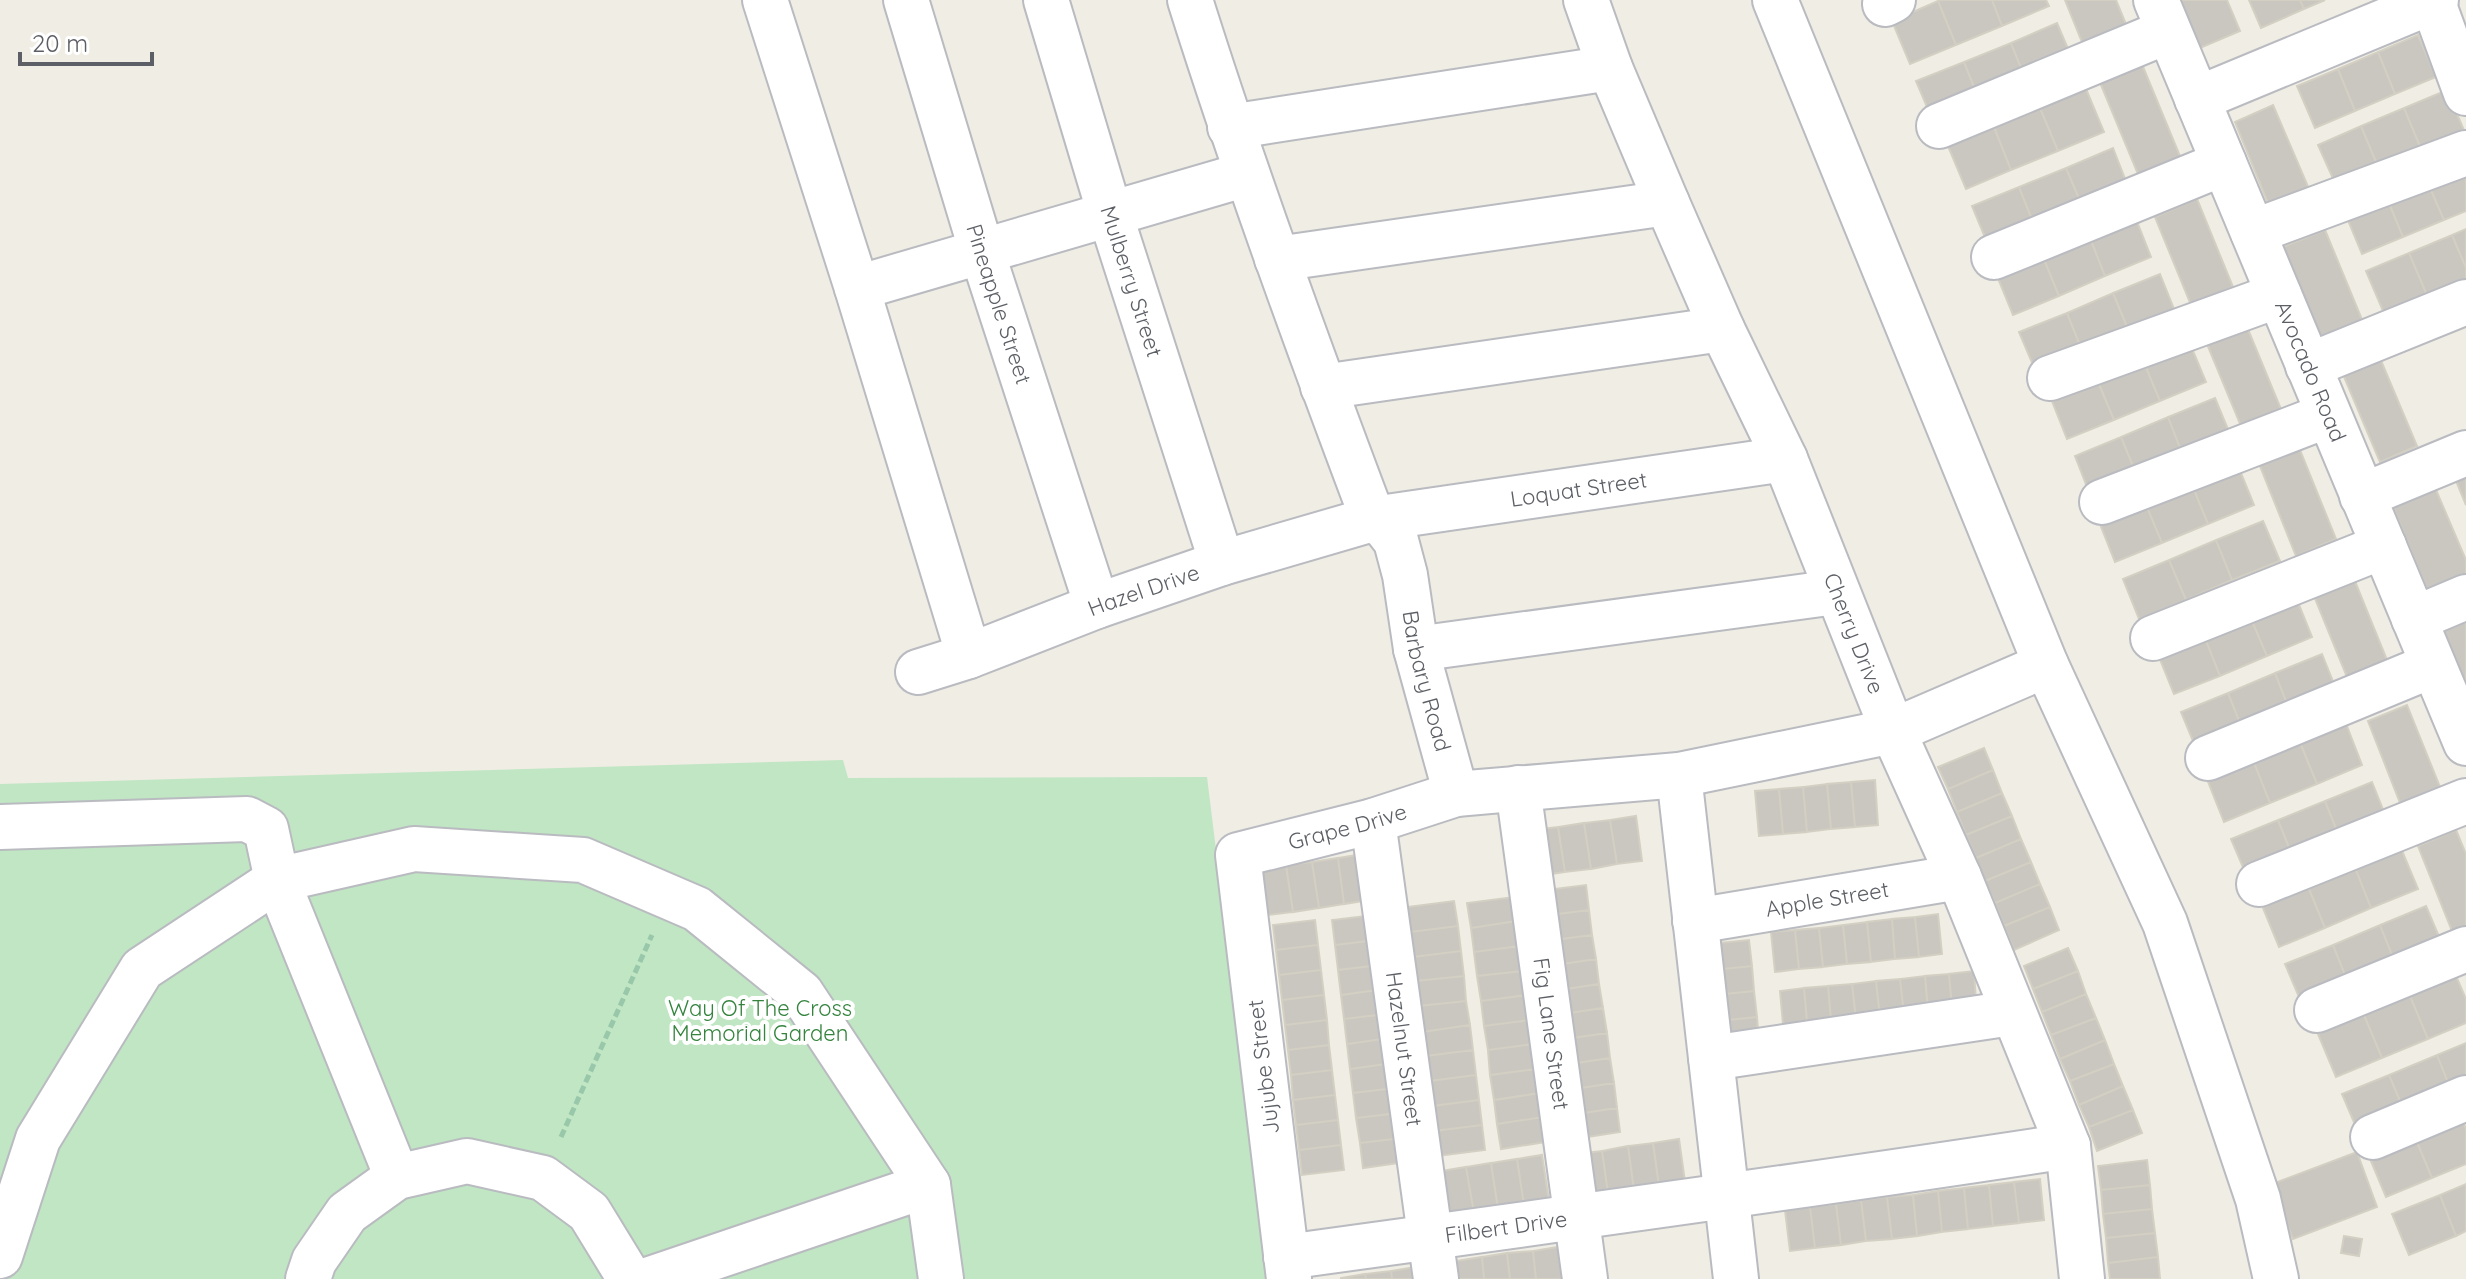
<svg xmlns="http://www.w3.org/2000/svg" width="2466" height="1279" font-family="Quicksand,sans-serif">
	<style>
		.green { fill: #c0e6c3 }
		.building { fill: #cac7c1; stroke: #d3cfc2; stroke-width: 2 }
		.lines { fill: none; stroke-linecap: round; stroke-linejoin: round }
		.minor-casing { stroke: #b9bbc0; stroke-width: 48 }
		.path { stroke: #99c7aa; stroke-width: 5; stroke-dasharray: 8 4; stroke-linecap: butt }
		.minor { stroke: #fff; stroke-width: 44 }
		.labels { text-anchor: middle; stroke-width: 8; stroke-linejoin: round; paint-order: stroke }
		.street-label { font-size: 22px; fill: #5c5f65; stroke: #fff }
		.park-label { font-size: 22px; fill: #34843e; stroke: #fff }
	</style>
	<rect width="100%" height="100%" fill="#efede4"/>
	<path class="green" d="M843 760 848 778 1207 777 1269 1279H0V784Z"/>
	<path class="building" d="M1942 0H1992L2002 26 1956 45 1938 1Z
		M1992 0H2046L2049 6 2002 26Z
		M2065 0H2116L2130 34 2086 52Z
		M2180 0H2227L2240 31 2200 48Z
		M2249 0H2300L2304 9 2261 28Z
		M2300 0H2325L2304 9Z
		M1938 1 1956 45 1910 64 1892 21Z
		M2057 23 2074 63 2027 83 2011 43Z
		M2418 35 2436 77 2395 94 2378 52Z
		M2011 43 2027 83 1980 102 1964 62Z
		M2378 52 2395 94 2355 111 2338 69Z
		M1964 62 1980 102 1933 121 1916 81Z
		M2141 62 2182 161 2140 179 2099 80Z
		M2338 69 2355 111 2315 128 2297 86Z
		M2086 89 2104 132 2058 151 2040 108Z
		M2447 90 2466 135 2424 156 2404 108Z
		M2273 105 2312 196 2272 213 2235 122Z
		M2040 108 2058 151 2011 170 1994 127Z
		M2404 108 2424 156 2381 174 2361 126Z
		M2361 126 2381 174 2339 192 2318 145Z
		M1994 127 2011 170 1966 189 1948 146Z
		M2113 148 2129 189 2083 208 2066 168Z
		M2466 162V211L2444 220 2426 179Z
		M2066 168 2083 208 2035 227 2019 187Z
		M2426 179 2444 220 2403 237 2386 196Z
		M2019 187 2035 227 1989 247 1972 206Z
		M2386 196 2403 237 2362 254 2345 213Z
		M2197 199 2233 287 2191 305 2155 217Z
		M2134 214 2151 257 2105 276 2088 233Z
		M2466 229V268L2452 235Z
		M2325 230 2363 322 2322 340 2283 247Z
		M2088 233 2105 276 2059 296 2041 252Z
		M2452 235 2466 268V285L2429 300 2409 253Z
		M2041 252 2059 296 2013 315 1995 271Z
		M2409 253 2429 300 2386 318 2366 271Z
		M2160 274 2176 314 2130 334 2113 293Z
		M2113 293 2130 334 2083 353 2067 313Z
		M2067 313 2083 353 2036 372 2019 332Z
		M2247 327 2283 414 2243 431 2207 344Z
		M2188 339 2206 382 2160 401 2142 358Z
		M2374 344 2417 446 2380 462 2337 360Z
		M2142 358 2160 401 2114 420 2096 377Z
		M2096 377 2114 420 2067 439 2050 396Z
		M2215 398 2232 439 2184 458 2168 417Z
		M2168 417 2184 458 2138 478 2121 437Z
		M2121 437 2138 478 2091 497 2075 456Z
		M2298 445 2336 539 2296 556 2258 461Z
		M2236 461 2254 505 2208 524 2190 480Z
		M2466 465V505L2452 471Z
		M2190 480 2208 524 2162 543 2144 500Z
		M2433 483 2466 560V576L2428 592 2390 500Z
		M2144 500 2162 543 2115 562 2098 519Z
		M2263 521 2280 561 2232 580 2216 540Z
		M2216 540 2232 580 2186 600 2169 560Z
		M2169 560 2186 600 2139 619 2123 579Z
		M2352 574 2389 665 2349 682 2312 591Z
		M2295 595 2312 637 2267 656 2249 614Z
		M2249 614 2267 656 2220 676 2203 633Z
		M2466 618V687L2441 629Z
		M2203 633 2220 676 2174 694 2157 652Z
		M2322 654 2338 694 2291 714 2275 673Z
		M2275 673 2291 714 2244 733 2228 693Z
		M2228 693 2244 733 2198 753 2181 712Z
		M2407 705 2442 792 2402 808 2368 721Z
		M2345 721 2362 765 2317 784 2299 740Z
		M2299 740 2317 784 2270 803 2253 760Z
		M1984 748 1993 770 1948 789 1938 767Z
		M2253 760 2270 803 2224 822 2207 779Z
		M1993 770 2002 793 1957 812 1948 789Z
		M1875 780 1878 825 1855 827 1851 782Z
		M1851 782 1855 827 1831 829 1827 784Z
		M2372 782 2388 822 2341 841 2325 801Z
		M1827 784 1831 829 1807 832 1803 787Z
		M1803 787 1807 832 1783 834 1779 789Z
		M1779 789 1783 834 1759 836 1755 791Z
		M2002 793 2012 816 1966 835 1957 812Z
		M2325 801 2341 841 2294 860 2278 820Z
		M1636 816 1642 861 1617 864 1610 820Z
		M2012 816 2021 839 1976 858 1966 835Z
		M1610 820 1617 864 1591 869 1584 823Z
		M2278 820 2294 860 2248 879 2231 839Z
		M1584 823 1591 869 1565 872 1558 827Z
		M1558 827 1565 872 1538 876 1533 830Z
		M2456 830 2466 854V931L2454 936 2418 846Z
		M2021 839 2031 862 1985 881 1976 858Z
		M2400 846 2418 889 2371 908 2354 865Z
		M1363 854 1370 900 1344 904 1338 858Z
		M1338 858 1344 904 1319 908 1312 862Z
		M1312 862 1319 908 1293 912 1286 865Z
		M2031 862 2040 884 1995 903 1985 881Z
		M1286 865 1293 912 1267 915 1261 869Z
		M2354 865 2371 908 2325 928 2307 884Z
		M2040 884 2050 907 2004 926 1995 903Z
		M2307 884 2325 928 2279 947 2261 903Z
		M1586 885 1589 910 1542 916 1538 891Z
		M1514 897 1517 921 1471 928 1467 903Z
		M1454 901 1458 926 1410 932 1407 907Z
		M2426 906 2443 946 2396 965 2380 925Z
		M2050 907 2059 930 2014 950 2004 926Z
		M1589 910 1592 935 1546 941 1542 916Z
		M1382 914 1385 939 1335 945 1332 920Z
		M1938 914 1942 954 1919 957 1915 917Z
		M1915 917 1919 957 1895 959 1892 919Z
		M1892 919 1895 959 1871 962 1867 922Z
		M1315 920 1318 945 1276 950 1273 925Z
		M1517 921 1520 946 1474 952 1471 928Z
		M1867 922 1871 962 1847 964 1843 925Z
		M1843 925 1847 964 1823 967 1819 928Z
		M2380 925 2396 965 2349 985 2333 945Z
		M1458 926 1461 951 1413 957 1410 932Z
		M1819 928 1823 967 1799 969 1795 930Z
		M1795 930 1799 969 1775 972 1771 932Z
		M1592 935 1596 959 1549 966 1546 941Z
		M1385 939 1389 964 1338 970 1335 945Z
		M1749 940 1752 966 1703 971 1700 945Z
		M1318 945 1321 970 1279 975 1276 950Z
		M2333 945 2349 985 2302 1004 2285 964Z
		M1520 946 1523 971 1477 976 1474 952Z
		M2068 948 2078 971 2033 989 2024 966Z
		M1461 951 1464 976 1416 981 1413 957Z
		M1596 959 1599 984 1553 991 1549 966Z
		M1389 964 1392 988 1341 995 1338 970Z
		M1752 966 1754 991 1705 996 1703 971Z
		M1321 970 1324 995 1282 1000 1279 975Z
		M1523 971 1527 995 1481 1001 1477 976Z
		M1974 971 1977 1016 1953 1019 1949 974Z
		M2078 971 2086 994 2042 1012 2033 989Z
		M1949 974 1953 1019 1929 1021 1925 976Z
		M1464 976 1466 1001 1419 1006 1416 981Z
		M1925 976 1929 1021 1905 1023 1900 979Z
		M2456 976 2466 999V1023L2428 1039 2410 996Z
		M1900 979 1905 1023 1881 1026 1876 981Z
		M1876 981 1881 1026 1857 1028 1852 984Z
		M1599 984 1603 1008 1556 1015 1553 991Z
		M1852 984 1857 1028 1832 1031 1828 986Z
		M1828 986 1832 1031 1808 1033 1804 988Z
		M1392 988 1394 1013 1344 1019 1341 995Z
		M1804 988 1808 1033 1784 1035 1780 991Z
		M1754 991 1757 1017 1708 1022 1705 996Z
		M2086 994 2096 1018 2051 1035 2042 1012Z
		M1324 995 1327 1020 1285 1025 1282 1000Z
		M1527 995 1530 1020 1484 1026 1481 1001Z
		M2410 996 2428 1039 2382 1058 2364 1015Z
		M1466 1001 1470 1025 1422 1032 1419 1006Z
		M1603 1008 1607 1033 1559 1040 1556 1015Z
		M1394 1013 1397 1037 1347 1044 1344 1019Z
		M2364 1015 2382 1058 2336 1077 2318 1034Z
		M1757 1017 1759 1042 1710 1047 1708 1022Z
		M2096 1018 2105 1040 2060 1059 2051 1035Z
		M1327 1020 1329 1045 1288 1050 1285 1025Z
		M1530 1020 1533 1044 1488 1050 1484 1026Z
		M1470 1025 1473 1050 1426 1056 1422 1032Z
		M1607 1033 1610 1058 1563 1065 1559 1040Z
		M1397 1037 1400 1062 1350 1069 1347 1044Z
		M2105 1040 2114 1064 2070 1081 2060 1059Z
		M2466 1043V1090L2453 1095 2437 1055Z
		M1533 1044 1536 1069 1490 1075 1488 1050Z
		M1329 1045 1332 1070 1291 1075 1288 1050Z
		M1473 1050 1476 1075 1429 1081 1426 1056Z
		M2437 1055 2453 1095 2406 1115 2389 1075Z
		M1610 1058 1614 1083 1567 1090 1563 1065Z
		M1400 1062 1404 1087 1353 1093 1350 1069Z
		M2114 1064 2123 1086 2079 1105 2070 1081Z
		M1536 1069 1540 1093 1494 1100 1490 1075Z
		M1332 1070 1335 1095 1293 1100 1291 1075Z
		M1476 1075 1479 1100 1432 1106 1429 1081Z
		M2389 1075 2406 1115 2359 1134 2342 1094Z
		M1614 1083 1617 1108 1570 1115 1567 1090Z
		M2123 1086 2133 1110 2089 1127 2079 1105Z
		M1404 1087 1407 1112 1356 1118 1353 1093Z
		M1540 1093 1543 1117 1497 1124 1494 1100Z
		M1335 1095 1338 1120 1296 1125 1293 1100Z
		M1479 1100 1482 1125 1434 1131 1432 1106Z
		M1617 1108 1620 1132 1574 1139 1570 1115Z
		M2133 1110 2142 1133 2097 1151 2089 1127Z
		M1407 1112 1410 1137 1360 1143 1356 1118Z
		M2461 1116 2466 1129V1164L2432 1178 2414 1135Z
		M1543 1117 1546 1142 1501 1149 1497 1124Z
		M1338 1120 1341 1145 1299 1150 1296 1125Z
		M1482 1125 1485 1150 1438 1156 1434 1131Z
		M2414 1135 2432 1178 2386 1197 2368 1154Z
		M1410 1137 1413 1161 1363 1168 1360 1143Z
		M1679 1139 1685 1182 1659 1186 1653 1143Z
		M1653 1143 1659 1186 1634 1190 1628 1146Z
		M1341 1145 1344 1170 1302 1175 1299 1150Z
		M1628 1146 1634 1190 1608 1193 1602 1151Z
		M1602 1151 1608 1193 1582 1197 1576 1154Z
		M2357 1152 2377 1207 2293 1239 2272 1184Z
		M1542 1155 1549 1201 1524 1205 1517 1159Z
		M1517 1159 1524 1205 1498 1209 1491 1163Z
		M2147 1160 2150 1185 2101 1190 2098 1166Z
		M1491 1163 1498 1209 1474 1213 1466 1167Z
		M1466 1167 1474 1213 1448 1217 1441 1171Z
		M2040 1179 2044 1220 2019 1223 2014 1182Z
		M2014 1182 2019 1223 1993 1226 1989 1185Z
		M2466 1184V1231L2456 1236 2440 1195Z
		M1989 1185 1993 1226 1968 1229 1964 1188Z
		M2150 1185 2152 1209 2103 1214 2101 1190Z
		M1964 1188 1968 1229 1942 1232 1938 1191Z
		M1938 1191 1942 1232 1917 1236 1913 1195Z
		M1913 1195 1917 1236 1892 1239 1887 1197Z
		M2440 1195 2456 1236 2409 1255 2392 1214Z
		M1887 1197 1892 1239 1866 1241 1861 1200Z
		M1861 1200 1866 1241 1841 1245 1836 1204Z
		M1836 1204 1841 1245 1815 1248 1810 1207Z
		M1810 1207 1815 1248 1790 1251 1785 1210Z
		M2152 1209 2155 1233 2106 1238 2103 1214Z
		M2155 1233 2158 1257 2108 1263 2106 1238Z
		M2344 1236 2362 1239 2359 1256 2341 1253Z
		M1558 1247 1562 1279H1536L1533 1251Z
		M1533 1251 1536 1279H1510L1507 1253Z
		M1507 1253 1510 1279H1484L1482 1257Z
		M1482 1257 1484 1279H1459L1456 1261Z
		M2158 1257 2160 1279H2110L2108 1263Z
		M1416 1267 1418 1279H1392L1391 1271Z
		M1391 1271 1392 1279H1366L1365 1274Z
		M1365 1274 1366 1279H1341V1278Z"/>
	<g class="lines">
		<g class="minor-casing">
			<g id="minor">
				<path d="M765 0 857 288 969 656"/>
				<path id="s1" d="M906 0 982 252 1097 606"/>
				<path id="s2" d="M1046 0 1110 214 1222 563"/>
				<path id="s3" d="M1190 0C1245 175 1308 347 1373 519L1386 528 1396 541 1405 575 1416 649 1456 794"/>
				<path id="s4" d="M1586 0 1610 68 1667 203 1722 329 1785 459 1893 731 1959 877 2068 1146 2082 1279"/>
				<path d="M1775 0 2046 665 2165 923 2258 1199 2276 1279"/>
				<path id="s5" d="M2156 0 2466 743"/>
				<path d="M2432 0 2466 93"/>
				<path d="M1885 4 1893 0"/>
				<path d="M2197 99 2436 0"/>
				<path d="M1939 126 2168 31"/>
				<path d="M1230 127 1610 68"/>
				<path d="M2253 232 2466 153"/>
				<path d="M1994 257 2224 163"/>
				<path d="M1277 259 1667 203"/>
				<path d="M857 288 1247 174"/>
				<path d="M2308 366 2466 302"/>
				<path d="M2050 378 2279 295"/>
				<path d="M1323 387 1722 329"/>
				<path d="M2362 496 2466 453"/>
				<path d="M2102 502 2328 415"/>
				<path d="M2414 619 2466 597"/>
				<path d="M2153 638 2384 546"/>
				<path d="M1416 649 1836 592"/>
				<path id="s6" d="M918 672 969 656 1097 606 1222 563 1373 519 1785 459"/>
				<path d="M2208 758 2433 665"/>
				<path d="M1679 775 1736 1279"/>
				<path id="s7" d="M1518 788 1585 1279"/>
				<path id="s8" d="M1373 821 1436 1279"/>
				<path d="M0 827 247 819 266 829 277 880 397 1177"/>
				<path d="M2259 884 2466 801"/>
				<path id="s9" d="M1695 921 1959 877"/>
				<path d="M2317 1010 2466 949"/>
				<path d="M1711 1058 2012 1013"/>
				<path d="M2373 1137 2466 1098"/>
				<path d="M0 1256 38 1139 142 969 277 880 414 849 583 860 697 909 801 993 928 1185 941 1279"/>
				<path id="s10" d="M1286 1257C1547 1221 1808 1186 2068 1146"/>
				<path d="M308 1279 314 1261 347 1213 397 1177 467 1161 543 1178 589 1212 630 1279"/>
				<path d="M650 1279 928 1185"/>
				<path id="s11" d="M1289 1279 1238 855 1373 821 1456 794 1679 775 1893 731 2046 665"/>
			</g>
		</g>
		<path class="path" d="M561 1137 652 935"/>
		<use href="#minor" class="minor"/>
	</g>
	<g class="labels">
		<g class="street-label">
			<text dy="8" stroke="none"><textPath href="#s2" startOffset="294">Mulberry Street</textPath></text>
			<text dy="8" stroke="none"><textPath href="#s1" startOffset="318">Pineapple Street</textPath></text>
			<text dy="8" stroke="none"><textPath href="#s5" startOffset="402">Avocado Road</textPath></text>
			<text dy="8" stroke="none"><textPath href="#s6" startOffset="688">Loquat Street</textPath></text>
			<text dy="8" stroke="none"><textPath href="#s6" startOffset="240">Hazel Drive</textPath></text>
			<text dy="8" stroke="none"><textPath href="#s4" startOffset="688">Cherry Drive</textPath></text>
			<text dy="8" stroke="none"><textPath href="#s3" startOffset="726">Barbary Road</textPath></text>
			<text dy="8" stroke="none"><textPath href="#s11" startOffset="540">Grape Drive</textPath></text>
			<text dy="8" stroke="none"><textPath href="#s9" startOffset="134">Apple Street</textPath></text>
			<text dy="8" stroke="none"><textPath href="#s7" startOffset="248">Fig Lane Street</textPath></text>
			<text dy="8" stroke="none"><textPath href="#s8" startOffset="230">Hazelnut Street</textPath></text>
			<text transform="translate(1263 1067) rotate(-97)" y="8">Jujube Street</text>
			<text dy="8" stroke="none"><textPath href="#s10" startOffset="222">Filbert Drive</textPath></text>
		</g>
		<g class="park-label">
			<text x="760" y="1016">Way Of The Cross<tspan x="760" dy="25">Memorial Garden</tspan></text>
		</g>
	</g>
	<path d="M20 52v12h132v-12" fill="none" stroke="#5c5f65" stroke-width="4"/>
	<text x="32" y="52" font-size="24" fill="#5c5f65" stroke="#ffffff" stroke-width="6" paint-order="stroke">20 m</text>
</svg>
